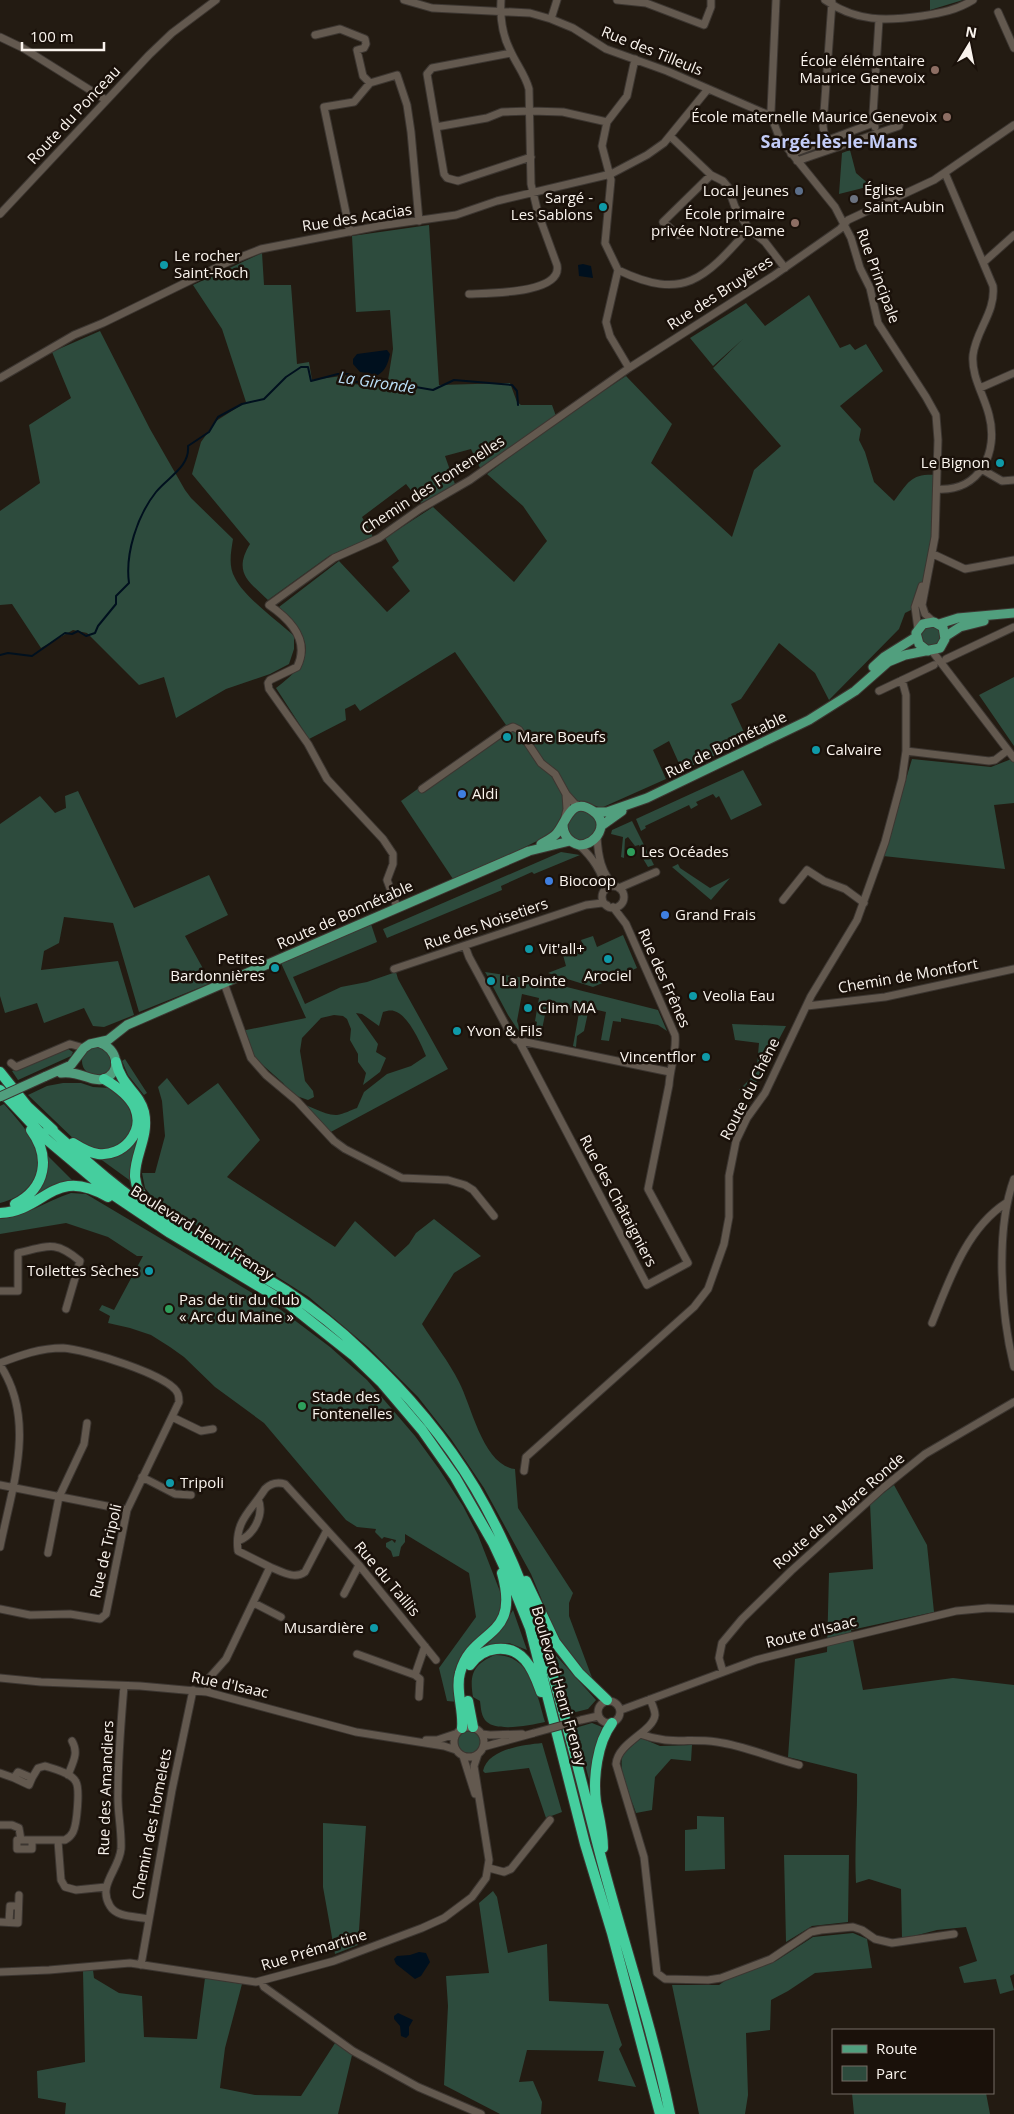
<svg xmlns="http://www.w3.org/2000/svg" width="1014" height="2114" font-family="'Open Sans',sans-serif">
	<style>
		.green { fill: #2d4b3d }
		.water { fill: #00101e }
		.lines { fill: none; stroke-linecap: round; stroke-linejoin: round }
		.stream { stroke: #00101e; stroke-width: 2 }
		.minor-casing { stroke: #3c3631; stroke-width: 9 }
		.major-casing { stroke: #3c3631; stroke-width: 11 }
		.highway-casing { stroke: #3c3631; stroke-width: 12 }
		.minor { stroke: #63594f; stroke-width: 7 }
		.major { stroke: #519f7e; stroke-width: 9 }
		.highway { stroke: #45ce9e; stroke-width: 10 }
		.minor-bridge-casing { stroke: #3c3631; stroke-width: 9; stroke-linecap: butt }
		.major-bridge-casing { stroke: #3c3631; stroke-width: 11; stroke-linecap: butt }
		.minor-bridge { stroke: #63594f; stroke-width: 7 }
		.major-bridge { stroke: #519f7e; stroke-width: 9 }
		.education-dot { fill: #8d6e63; stroke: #1a110a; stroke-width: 2 }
		.service-dot { fill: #5c6f8a; stroke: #1a110a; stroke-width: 2 }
		.worship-dot { fill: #6b7280; stroke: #1a110a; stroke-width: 2 }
		.culture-dot { fill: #0f9aa8; stroke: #1a110a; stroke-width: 2 }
		.shop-dot { fill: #3f7fe0; stroke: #1a110a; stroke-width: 2 }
		.leisure-dot { fill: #2e9e5b; stroke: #1a110a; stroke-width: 2 }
		.labels { text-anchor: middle; stroke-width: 5; stroke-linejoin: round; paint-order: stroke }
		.street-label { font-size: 15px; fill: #faf4ee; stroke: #1a110a }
		.poi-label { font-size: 15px; fill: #faf4ee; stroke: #1a110a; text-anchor: start }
		.water-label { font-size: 16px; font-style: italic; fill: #badef7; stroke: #1a110a }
		.quarter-label { font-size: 18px; font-weight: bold; fill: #c3ccf7; stroke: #1a110a }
	</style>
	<rect width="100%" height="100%" fill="#231b12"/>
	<path class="green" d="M930 0H963L930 10Z
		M850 150 856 173 871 186 839 194 842 153Z
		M429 225 439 385 510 383 517 402 521 405H552L556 416 481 470 471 449 445 456 456 487 421 503 406 484 362 517 373 537 329 556 268 600C248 581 233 572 250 544L192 474 201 442 216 421 246 402 222 329 193 285 262 253 264 285H291L297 364 309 362 312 380 349 375 350 384 387 386 393 349 390 310 356 312 352 236Z
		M809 295 840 348 850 344 855 350 866 344 883 371 840 406 861 429 859 440 865 452 874 482 894 501C910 480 911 473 940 475L934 564 925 603 905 613 899 629 829 700 815 673 779 643 741 699 731 704 748 741 682 770 669 741 653 750 666 779 601 808C594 805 588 803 581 804 562 805 561 821 551 834L455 882 401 801 506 725 455 652 360 711 355 704 345 709 346 720 309 739 276 688C316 658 314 641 279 607L339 561 387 612 410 591 392 567 399 561 385 538 433 507 514 582 547 541 523 506 487 474 558 421 626 376 672 424 651 463 732 537 754 470 781 446 713 368 743 339 713 366 690 338 746 303 765 326Z
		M100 331 150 429 185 490 191 498 233 539C231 552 228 566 235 578 244 597 278 621 294 636V649L289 664 270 674 226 689 176 718 164 677 139 685 87 633 73 630 41 648 12 604 0 605V511L40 483 29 425 71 398 52 352Z
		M934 624 943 633 939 645 925 647 919 633 920 630Z
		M1014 677V746L979 695Z
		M1014 758V803L994 805 1005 869 883 856 912 759 991 767Z
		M743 770 762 805 731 820 719 796 716 798 713 794 696 802 698 805 691 809 689 805 645 826 646 828 641 831 636 819Z
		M78 791 134 908 209 875 228 915 185 936 211 983 139 1012 113 923 64 917 59 943 44 951 41 970 118 961 134 1015 104 1027 93 1026 84 1008 44 1023 37 1003 5 1013 0 996V824L40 796 55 813 66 808 65 796Z
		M567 826a15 15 0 1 1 30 0a15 15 0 1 1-30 0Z
		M632 821 654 865 648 867 642 857 645 855 639 845 635 846 628 837 625 839 624 858 621 857 623 837 611 834 612 830Z
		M561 852 580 855 534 874 532 872 501 886 502 890 387 938 383 929Z
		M678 864 680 868 710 888 730 878 711 900 672 867Z
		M371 924 377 942 293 977 305 1004 341 987 367 982 396 972 398 979 448 1069 327 1134 295 1101C307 1104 325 1116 337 1115 344 1114 351 1110 357 1108L364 1092 387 1074 411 1066 426 1056C421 1044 408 1014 394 1011 391 1010 386 1011 383 1012L379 1026 362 1014 356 1013 378 1044 376 1052 386 1058 380 1072 363 1085 366 1073 358 1062V1054L350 1040 351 1029 347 1019 343 1016 334 1015 321 1018 302 1038 300 1051 305 1081 313 1091 314 1097 308 1100 291 1094 283 1083 256 1059 241 1031 306 1018 281 963Z
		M623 935 637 968 593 987 548 973 566 966 563 955 584 948 581 940 593 936 597 947Z
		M485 972 539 980 658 1010 667 1031 658 1025 621 1018V1022L613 1021 609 1041 601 1040 606 1012 589 1008 584 1031 577 1036 576 1047 573 1046 580 1007 572 1006 571 1009 563 1008 562 1012 554 1010 555 1006 547 1005 540 1039 534 1038 537 1022 535 1021 539 998 522 994 517 1021 522 1036 508 1015 491 983 492 979 490 980Z
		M732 1024 786 1026 752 1090H739L761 1068 757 1066 759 1043 735 1040Z
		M82 1061a15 15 0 1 1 30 0a15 15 0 1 1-30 0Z
		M68 1049 73 1052 71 1056 18 1080 12 1071Z
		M125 1059 147 1093 144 1095 128 1075 122 1061Z
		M167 1078 188 1105 218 1083 260 1140 227 1177 335 1247 355 1221 395 1257 409 1244 416 1233 434 1219 481 1256 454 1273 422 1324C434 1343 449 1362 459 1382 472 1407 483 1465 515 1469L518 1508 573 1593 569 1603V1616L594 1683 561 1646 531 1574 484 1488 451 1439 418 1397 369 1348 309 1297 153 1198 145 1188 142 1173H155L165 1136 162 1101 158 1087Z
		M63 1083H81L93 1087 110 1088 118 1093 129 1107 133 1123 127 1139 119 1146 103 1152 78 1143 28 1095 47 1086Z
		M4 1104C23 1126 54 1156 30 1185 22 1195 12 1200 0 1203V1106Z
		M139 1131 131 1164 132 1182 99 1158Z
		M47 1155 74 1182 56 1185 38 1196 35 1193Z
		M71 1193 86 1194 281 1310 330 1347 367 1380 415 1436 439 1469 463 1506 478 1535 501 1594V1605L499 1619 462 1659 458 1702 447 1701 439 1668 476 1617 469 1573 405 1534V1542L401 1547 399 1556 393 1557 391 1551 386 1547V1543L392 1540 395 1543 396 1540 384 1537 382 1539 375 1532 376 1529 357 1527 346 1520 264 1423 215 1387 184 1357 170 1347 151 1335 130 1328 108 1323 110 1316 99 1310 102 1305 114 1310 143 1256H137L108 1237 66 1223 0 1234V1219C25 1216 47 1201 71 1193Z
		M894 1485 927 1545 934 1612 851 1630 863 1690 953 1678 1014 1685V1974L1010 1976 1014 1990 1000 1994 996 1979 964 1983 959 1967 977 1961 966 1927 937 1930 902 1939 901 1889 869 1879 856 1883C854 1846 858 1811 857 1774L788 1757 795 1659 827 1652 829 1573 873 1569 870 1503Z
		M513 1610 527 1650 509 1643 486 1646 502 1628Z
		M552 1651 596 1700 588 1709 572 1713Z
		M495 1655C531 1654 537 1695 545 1722 531 1725 498 1732 487 1722 481 1717 481 1708 480 1701L473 1697C469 1673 474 1664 495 1655Z
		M592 1723 602 1727 590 1783 575 1728Z
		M458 1742a11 11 0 1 1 22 0a11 11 0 1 1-22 0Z
		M641 1738 660 1746 692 1745 691 1761 671 1759 655 1777 652 1810 636 1813C631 1797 617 1771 623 1754Z
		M542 1743 562 1812 546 1818 529 1768 485 1773 483 1771C488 1749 523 1745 542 1743Z
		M697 1816 724 1817 725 1869 685 1871V1830L697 1829Z
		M323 1823 366 1826 358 1945 335 1954 323 1887Z
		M784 1855H849L848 1922 812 1926 786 1942Z
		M493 1891 497 1897 508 1953 547 1944 549 2001 608 2004 622 2045 619 2049 636 2087 598 2081 604 2051 527 2050 519 2082 533 2081 542 2102 541 2114H500L444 2085 448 2006 446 1976 489 1973 479 1903Z
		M853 1933 867 1939 872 1968 815 1973 788 1991 771 2000 770 2030 746 2033 748 2095 745 2114H699L672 1985H719L729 1978 776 1961 813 1937Z
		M93 1970 94 1978 119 1993 142 1996 144 2037 197 2039 205 1978 242 1984 225 2048 220 2088 255 2095 301 2096 337 2040 353 2051 338 2114H65L66 2103 38 2098 37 2071 85 2062 83 1971Z
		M852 2093H986L990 2114H854Z"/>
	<path class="water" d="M583 264 591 266 593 278 579 276 578 265Z
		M387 350 390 354C388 363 386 370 378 375L360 372 353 364V359L357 354Z
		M419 1952 426 1953 430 1962 421 1976 415 1979 396 1964 394 1959 397 1956 410 1955Z
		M398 2013 413 2020 409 2027V2035L406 2038 401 2036 400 2026 394 2019V2016Z"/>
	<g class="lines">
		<path class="stream" d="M0 655 8 653 32 656 65 633 72 634 78 631 86 636 95 633 98 626 116 604V596L129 583C125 554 137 516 156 492 168 477 190 467 188 446L209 432 218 417 242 404 264 399 286 377 301 367H308L311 381 338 374H349L354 382 381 381 433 390 454 380 512 385 517 391 518 405"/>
		<g class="minor-casing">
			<path id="minor" d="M404 0 432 8 530 13 551 19 573 28 606 49 667 71 771 116
				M617 0 646 3 704 25 711 7V0
				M776 0 771 111 773 121 780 139 835 207 851 238 860 268 870 288 878 323 926 397 936 415 938 440 935 537 922 605 925 614 934 622
				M825 0C856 22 886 21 922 16 941 13 957 10 973 0
				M998 12 1014 48
				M551 19 557 0
				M315 35 340 29 365 39 366 44 364 48 357 50 363 76 370 83
				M0 37 23 48 106 100
				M511 53 432 68 427 74 444 174 447 178 458 181 531 157
				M436 127 487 118 502 112 531 111 563 112 607 122
				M875 127 873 114 879 20
				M670 136 711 175 723 181 728 187 735 207 749 229 765 242 785 268
				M826 145 823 126 832 2
				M791 154 892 116H897L901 119 899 126 797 161
				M0 214 149 55 172 33 216 0
				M350 232 324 107 354 102 370 83 397 75 407 105 411 132 419 221
				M678 235 663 222 711 175
				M984 262 1014 235
				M618 270C685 302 705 278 749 229
				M469 294C488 293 563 294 557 265L538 213 531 184 529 89C525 74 516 64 510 50 502 34 500 17 501 0
				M629 368 610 336 606 322 618 270 605 243 611 180 602 146 607 122 627 96 635 59
				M0 378 74 335 103 323 228 262 261 249 379 226 456 215 497 201 611 174 647 155 664 143 708 89
				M980 388 1014 373
				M983 470 1002 481 1014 480
				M937 489C980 492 999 452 989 415 984 395 971 376 973 355 976 330 996 312 993 286L945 173
				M933 554 965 569 1014 560
				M918 629 915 607 922 586
				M932 651 1014 758
				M946 659 1014 627
				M879 691 934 665
				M906 751 989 761 995 760 1008 750
				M422 789 506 730 513 727 519 730 541 763 555 774 566 794 575 804 583 807
				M565 817 567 809 566 794
				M597 837C598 855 601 874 615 886
				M579 845C591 856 604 873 605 890
				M602 897a11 11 0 1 1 22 0a11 11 0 1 1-22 0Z
				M619 888 656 872
				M783 900 807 870 824 881 845 889 864 903
				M397 907 387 880 393 864V854L383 839 327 779 308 744 269 689 268 683 270 680 297 667C310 641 291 620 269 605L334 558 379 538 420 509 470 480 629 368 773 276 840 229 848 220 934 180 1014 125
				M465 946 469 957 510 1033 516 1040 670 1072
				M394 969 586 905 602 903 607 905
				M224 983 251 1058 266 1075 297 1101 334 1141 345 1149 402 1178 448 1180 465 1185 473 1190 494 1216
				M807 1006 885 997 1014 969
				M519 1041 647 1285 688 1263 648 1189 669 1085C670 1068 677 1051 675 1035L626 924 613 907
				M11 1063 16 1067 70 1044 84 1048
				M1014 1179C995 1231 1001 1314 1014 1367
				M0 1291H18V1253C48 1246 55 1240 80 1261L66 1309
				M932 1323C949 1281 966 1229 1006 1203
				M0 1363C21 1355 40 1348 63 1348 83 1349 172 1375 178 1394 179 1397 179 1399 179 1402L127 1510 106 1614 100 1619 70 1614 30 1615 0 1609
				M0 1365C37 1421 12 1487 0 1547
				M172 1417 201 1431 213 1429
				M524 1471 526 1457 694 1307 708 1289 724 1244 729 1217V1176L736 1141 747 1118 765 1093 811 996 857 920 885 842 902 779 906 751V695L902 680
				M142 1477 175 1494 191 1495
				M0 1485 127 1510
				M327 1530 359 1565 436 1660
				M238 1541C253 1536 265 1515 258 1499
				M48 1553 59 1497 84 1444 87 1423
				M344 1594 359 1565
				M254 1603 281 1617
				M357 1654 415 1675 420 1679 419 1697
				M723 1672 719 1658 722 1643 742 1619 791 1571 883 1488 925 1454 1014 1402
				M415 1675 425 1646
				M0 1678 41 1682 140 1686 207 1692 356 1732 444 1746 456 1750
				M124 1686C121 1721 118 1757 118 1792 117 1811 122 1830 121 1849 119 1870 97 1885 110 1906 117 1918 137 1916 148 1919
				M207 1692 210 1677 226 1659 270 1567C281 1571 294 1580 305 1572L327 1530 285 1484C278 1482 271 1483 265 1489 251 1511 234 1521 238 1551L270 1567
				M650 1699C652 1704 655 1710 655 1715 653 1732 618 1742 616 1764L644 1857 657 1973 665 1979 708 1980 721 1978 771 1959 811 1932 821 1930 853 1927 862 1930 875 1939 892 1943 954 1934
				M598 1712a11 11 0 1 1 22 0a11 11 0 1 1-22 0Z
				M621 1710 756 1660 795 1650 956 1611 988 1608 1014 1609
				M581 1720 598 1716
				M454 1742a15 15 0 1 1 30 0a15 15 0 1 1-30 0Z
				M482 1734 490 1735 522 1734
				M640 1734C670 1745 688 1738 717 1742 746 1746 771 1758 799 1765
				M426 1740H437L455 1734
				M483 1747 534 1733
				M463 1756 475 1794
				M0 1773 14 1778 18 1772 32 1778 38 1768 45 1766C54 1769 72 1773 76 1782 80 1789 77 1824 73 1832 71 1836 69 1838 65 1840H21L19 1828 12 1825H0
				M68 1775C73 1762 79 1753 72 1741
				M14 1778 29 1785 32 1778
				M21 1840H17V1849H32V1841
				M58 1841 61 1880 65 1887 76 1890 106 1887
				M489 1868 504 1872 511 1869 550 1820
				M0 1922 18 1923 19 1895
				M9 1922 10 1906H18
				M141 1965 172 1790 193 1690
				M0 1972 49 1970 130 1963 256 1982 334 1961 422 1928 444 1918 472 1897 486 1878 489 1860 474 1766 478 1754
				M261 1981 264 1987 353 2051 418 2087 481 2114"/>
		</g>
		<g class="major-casing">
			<path id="major" d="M939 624 958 618 1014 613
				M946 636 960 627 984 621
				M873 667 884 657 916 637
				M594 812H607L647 798 809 720 855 691 888 662 905 655 940 648 945 639 943 627 934 622 923 624 916 633 919 644 928 651
				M601 826 622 811
				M541 844C546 841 553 838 557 833 566 823 571 795 593 811 610 823 597 845 579 845 569 842 563 835 563 824
				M61 1073C79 1070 93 1083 104 1079 123 1072 117 1048 100 1043
				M44 1077 71 1065 84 1048 90 1044 108 1040 127 1025 529 851 570 841"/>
		</g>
		<g class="highway-casing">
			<path id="highway" d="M116 1062C121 1086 139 1092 144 1112 152 1148 115 1172 151 1207
				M0 1072 28 1107 53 1130
				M0 1090 46 1139 109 1192 170 1233 290 1305 353 1355 382 1383 422 1430 455 1477 493 1543 513 1586 530 1628 585 1844 612 1933 660 2114
				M48 1127C86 1161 124 1195 168 1223 205 1247 247 1266 285 1290 312 1308 339 1329 362 1351 404 1390 445 1438 475 1488 543 1603 569 1737 603 1865 625 1948 653 2030 670 2114
				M73 1143C81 1148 89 1153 98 1154 123 1157 145 1132 135 1108 129 1095 116 1086 104 1079
				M15 1204C46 1188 51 1157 31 1130
				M0 1213C46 1211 53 1165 108 1197
				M526 1581 555 1642 579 1673 607 1700
				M470 1665C482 1647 509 1642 525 1660 533 1669 537 1681 541 1692
				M468 1701 473 1727
				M462 1728C464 1710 455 1690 460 1673 472 1627 521 1641 502 1573
				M603 1848C603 1832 599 1817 596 1802 593 1778 597 1743 612 1723"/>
		</g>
		<use href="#minor" class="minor"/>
		<use href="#major" class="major"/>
		<use href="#highway" class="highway"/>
		<g class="minor-bridge-casing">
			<path id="minor-bridge" d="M534 1733 581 1720"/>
		</g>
		<g class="major-bridge-casing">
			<path id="major-bridge" d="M0 1097 44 1077"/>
		</g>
		<use href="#minor-bridge" class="minor-bridge"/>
		<use href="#major-bridge" class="major-bridge"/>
	</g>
	<g class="education-dot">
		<circle cx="935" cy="70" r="5"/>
		<circle cx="947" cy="117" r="5"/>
		<circle cx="795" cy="223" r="5"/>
	</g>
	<circle class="service-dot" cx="799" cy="191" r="5"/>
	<circle class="worship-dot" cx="854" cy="199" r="5"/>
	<g class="culture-dot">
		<circle cx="603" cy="207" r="5"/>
		<circle cx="164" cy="265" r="5"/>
		<circle cx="1000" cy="463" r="5"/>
		<circle cx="507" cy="737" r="5"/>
		<circle cx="816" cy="750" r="5"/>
		<circle cx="529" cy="949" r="5"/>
		<circle cx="608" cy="959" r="5"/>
		<circle cx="275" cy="968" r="5"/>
		<circle cx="491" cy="981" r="5"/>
		<circle cx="693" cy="996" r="5"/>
		<circle cx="528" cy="1008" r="5"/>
		<circle cx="457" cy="1031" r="5"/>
		<circle cx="706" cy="1057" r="5"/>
		<circle cx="149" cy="1271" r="5"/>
		<circle cx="170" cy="1483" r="5"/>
		<circle cx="374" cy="1628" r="5"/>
	</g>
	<g class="shop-dot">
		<circle cx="462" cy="794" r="5"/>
		<circle cx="549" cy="881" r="5"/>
		<circle cx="665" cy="915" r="5"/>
	</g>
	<g class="leisure-dot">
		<circle cx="631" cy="852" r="5"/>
		<circle cx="169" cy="1309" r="5"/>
		<circle cx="302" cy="1406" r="5"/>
	</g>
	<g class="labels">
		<g class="street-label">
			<text transform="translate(652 51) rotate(22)" y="5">Rue des Tilleuls</text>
			<text transform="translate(74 115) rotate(-47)" y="5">Route du Ponceau</text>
			<text transform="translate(357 218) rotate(-9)" y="5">Rue des Acacias</text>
			<text transform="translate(878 276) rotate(70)" y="5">Rue Principale</text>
			<text transform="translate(720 293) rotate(-33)" y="5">Rue des Bruyères</text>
			<text transform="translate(433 485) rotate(-33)" y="5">Chemin des Fontenelles</text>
			<text transform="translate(726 745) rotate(-26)" y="5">Rue de Bonnétable</text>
			<text transform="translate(345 915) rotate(-24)" y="5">Route de Bonnétable</text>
			<text transform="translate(486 924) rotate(-19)" y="5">Rue des Noisetiers</text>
			<text transform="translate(908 976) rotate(-10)" y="5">Chemin de Montfort</text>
			<text transform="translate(664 978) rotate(66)" y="5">Rue des Frênes</text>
			<text transform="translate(750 1089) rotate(-63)" y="5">Route du Chêne</text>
			<text transform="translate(618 1201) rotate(62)" y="5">Rue des Châtaigniers</text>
			<text transform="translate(202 1233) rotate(32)" y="5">Boulevard Henri Frenay</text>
			<text transform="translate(839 1511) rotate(-41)" y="5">Route de la Mare Ronde</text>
			<text transform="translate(106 1551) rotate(-77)" y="5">Rue de Tripoli</text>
			<text transform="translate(387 1579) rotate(50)" y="5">Rue du Taillis</text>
			<text transform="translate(811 1632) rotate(-14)" y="5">Route d'Isaac</text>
			<text transform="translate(230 1685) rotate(12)" y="5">Rue d'Isaac</text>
			<text transform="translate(559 1686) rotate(74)" y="5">Boulevard Henri Frenay</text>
			<text transform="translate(106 1788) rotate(-88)" y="5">Rue des Amandiers</text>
			<text transform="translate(152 1824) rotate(-79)" y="5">Chemin des Homelets</text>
			<text transform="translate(314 1950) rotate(-17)" y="5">Rue Prémartine</text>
		</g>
		<g class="poi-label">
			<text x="925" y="66" text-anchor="end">École élémentaire<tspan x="925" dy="17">Maurice Genevoix</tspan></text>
			<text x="937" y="122" text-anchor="end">École maternelle Maurice Genevoix</text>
			<text x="864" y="195">Église<tspan x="864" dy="17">Saint-Aubin</tspan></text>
			<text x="789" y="196" text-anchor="end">Local jeunes</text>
			<text x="593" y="203" text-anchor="end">Sargé -<tspan x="593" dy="17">Les Sablons</tspan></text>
			<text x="785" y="219" text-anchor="end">École primaire<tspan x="785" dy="17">privée Notre-Dame</tspan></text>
			<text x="174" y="261">Le rocher<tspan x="174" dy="17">Saint-Roch</tspan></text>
			<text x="990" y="468" text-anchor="end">Le Bignon</text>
			<text x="517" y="742">Mare Boeufs</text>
			<text x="826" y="755">Calvaire</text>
			<text x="472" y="799">Aldi</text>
			<text x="641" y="857">Les Océades</text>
			<text x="559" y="886">Biocoop</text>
			<text x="675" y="920">Grand Frais</text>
			<text x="539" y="954">Vit'all+</text>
			<text x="265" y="964" text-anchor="end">Petites<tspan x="265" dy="17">Bardonnières</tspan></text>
			<text x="608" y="981" text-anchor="middle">Arociel</text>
			<text x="501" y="986">La Pointe</text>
			<text x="703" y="1001">Veolia Eau</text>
			<text x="538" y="1013">Clim MA</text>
			<text x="467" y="1036">Yvon &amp; Fils</text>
			<text x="696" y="1062" text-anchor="end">Vincentflor</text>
			<text x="139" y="1276" text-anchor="end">Toilettes Sèches</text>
			<text x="179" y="1305">Pas de tir du club<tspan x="179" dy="17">« Arc du Maine »</tspan></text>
			<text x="312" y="1402">Stade des<tspan x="312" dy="17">Fontenelles</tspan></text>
			<text x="180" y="1488">Tripoli</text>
			<text x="364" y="1633" text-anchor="end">Musardière</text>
		</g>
		<g class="water-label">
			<text transform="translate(377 382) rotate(8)" y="6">La Gironde</text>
		</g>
		<g class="quarter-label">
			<text x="839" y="148">Sargé-lès-le-Mans</text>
		</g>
	</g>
	<rect x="832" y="2029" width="162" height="65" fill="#1a110a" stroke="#746c65"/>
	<rect x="842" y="2045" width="25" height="8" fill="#519f7e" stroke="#746c65"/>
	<text x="876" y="2054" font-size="15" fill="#faf4ee">Route</text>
	<rect x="842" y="2066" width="25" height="15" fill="#2d4b3d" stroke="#746c65"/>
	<text x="876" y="2079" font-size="15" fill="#faf4ee">Parc</text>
	<g transform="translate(969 45) rotate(10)" stroke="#1a110a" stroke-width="4" paint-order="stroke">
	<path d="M0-4L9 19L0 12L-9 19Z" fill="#faf4ee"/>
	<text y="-8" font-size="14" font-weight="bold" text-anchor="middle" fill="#faf4ee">N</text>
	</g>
	<path d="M22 42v8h82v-8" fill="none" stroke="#faf4ee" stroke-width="2.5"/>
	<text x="30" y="42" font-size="15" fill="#faf4ee" stroke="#1a110a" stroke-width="4" paint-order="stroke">100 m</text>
</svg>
